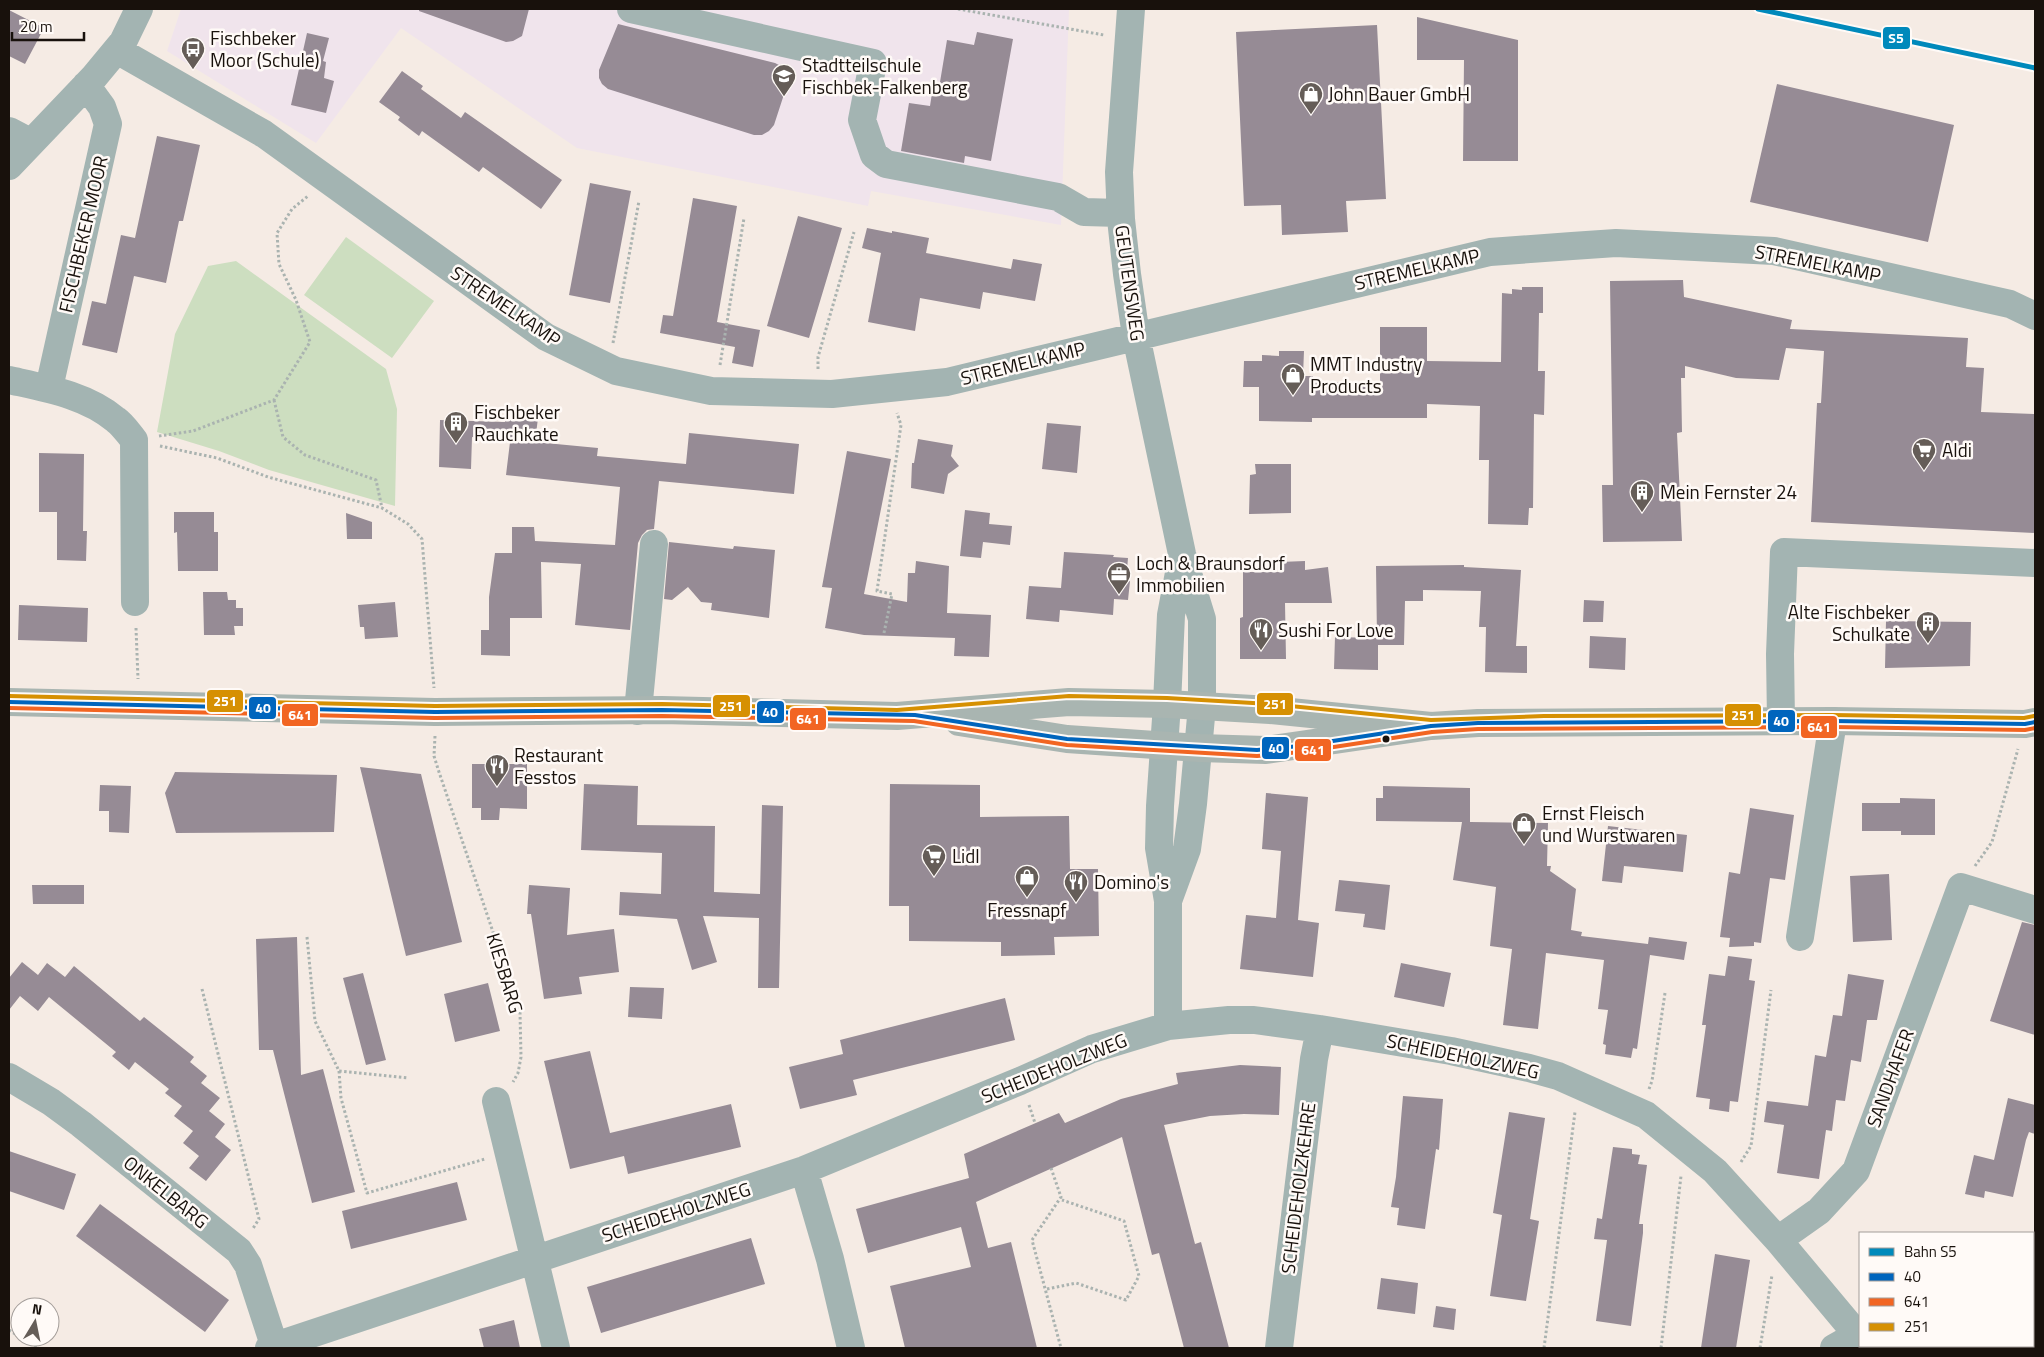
<svg xmlns="http://www.w3.org/2000/svg" width="2044" height="1357" font-family="'Titillium Web',sans-serif">
	<style>
		.education { fill: #f0e4ec }
		.green { fill: #cddec0 }
		.building { fill: #968b95 }
		.lines { fill: none; stroke-linecap: round; stroke-linejoin: round }
		.path { stroke: #aab3b0; stroke-width: 3; stroke-dasharray: 2.5 2.5; stroke-linecap: butt }
		.minor { stroke: #a3b4b2; stroke-width: 28 }
		.major { stroke: #a9b5b1; stroke-width: 28 }
		.bus-1-casing { stroke: #fffaf7; stroke-width: 8 }
		.bus-2-casing { stroke: #fffaf7; stroke-width: 8 }
		.bus-3-casing { stroke: #fffaf7; stroke-width: 8 }
		.bus-1 { stroke: #0065bd; stroke-width: 4 }
		.bus-2 { stroke: #f26522; stroke-width: 4 }
		.bus-3 { stroke: #d69002; stroke-width: 4 }
		.rail-1-casing { stroke: #fffaf7; stroke-width: 9 }
		.rail-1 { stroke: #0089bb; stroke-width: 5 }
		.bus-dot { fill: #18110c; stroke: #fffaf7; stroke-width: 2 }
		.labels { text-anchor: middle; stroke-width: 5; stroke-linejoin: round; paint-order: stroke }
		.poi-label { font-size: 19px; fill: #18110c; stroke: #fffaf7; text-anchor: start }
		.street-label { font-size: 19px; fill: #18110c; stroke: #fffaf7 }
		.line-badge { stroke: #fffaf7; stroke-width: 2 }
		.badge-label { font-size: 14px; text-anchor: middle; font-weight: bold; fill: #fff }
	</style>
	<rect width="100%" height="100%" fill="#f5ebe4"/>
	<path class="education" d="M181 9H1069L1061 225 871 191 868 206 577 148 401 28 316 143 167 51Z"/>
	<path class="green" d="M346 237 434 301 392 358 304 295Z
		M236 261 386 369 397 409 395 506 269 470 219 451 157 432 175 334 208 266Z"/>
	<path class="building" d="M419 9H529L522 36 513 41 506 42 419 11Z
		M9 10 44 28 25 64 9 56Z
		M1417 17 1518 40V161H1463L1464 60H1417Z
		M618 24 775 63 785 68 789 79 774 125 769 131 762 135H754L608 89 602 84 599 78V70Z
		M1377 25 1386 199 1346 201 1348 232 1282 235 1281 205 1244 206 1236 32Z
		M977 32 1013 39 991 161 965 156 964 163 901 151 909 103 930 106 932 93 938 94 947 40 974 45Z
		M307 33 329 38 323 61 326 62 324 78 334 81 326 113 291 105Z
		M402 71 423 86 421 89 461 118 465 112 562 180 541 209 483 167 479 172 422 131 419 136 398 120 400 117 379 102Z
		M1777 84 1954 125 1928 242 1750 202Z
		M157 136 200 145 183 221H179L166 283 134 276 117 353 82 345 92 301 106 304 121 235 135 238Z
		M590 183 631 191 610 303 569 295Z
		M693 198 737 206 717 322 760 330 753 367 732 363 735 347 660 333 663 315 673 316Z
		M798 216 842 228 809 338 767 326Z
		M867 228 892 233V231L929 238 926 253 1011 269 1013 259 1042 264 1035 301 983 292 980 309 920 298 915 331 868 322 881 253 862 248Z
		M1683 280 1684 297 1792 320 1790 329 1968 338 1966 367 1984 368 1981 412 2035 414V533L1811 522 1817 403H1821L1824 351 1786 348 1779 380 1736 378 1685 366V378H1681L1682 432 1677 433 1682 541 1603 542 1602 485H1613L1610 281Z
		M1522 287H1543V313H1539L1538 371H1545L1544 415 1534 414 1533 508H1529L1528 525 1488 524 1489 460H1479L1480 406 1427 404V418H1312V422L1259 421V387H1243L1244 361H1262V355L1279 356V351H1304L1303 376H1313V382H1380V327H1427V361L1501 362 1502 293 1512 294V289L1522 290Z
		M506 413 538 418 535 442 598 448 597 456 686 464 689 433 799 444 794 494 659 481 654 529 647 530 642 535 638 543 630 630 575 625 581 564 541 562 542 618H510V656L481 655V630H489V597L495 553H512V527H534L535 541 615 545 620 487 506 475 510 442 472 437 471 469 439 467 440 420 505 422Z
		M1047 423 1081 426 1077 473 1042 469Z
		M918 439 953 445 951 456 959 466 948 474 944 494 911 488 912 463H914Z
		M847 451 891 459 864 594 907 602 908 573H915L916 561 949 566 947 613 991 615 989 657 954 656 955 638 864 635 825 628 832 588 822 587Z
		M39 453 84 454 83 531H87L86 561 57 560V512H39Z
		M1255 464H1291V513L1249 514 1250 475 1256 474Z
		M965 510 990 513 989 524 1012 526 1010 545 983 542 981 558 960 556Z
		M174 512H214V532H218V571H178L177 532 174 533Z
		M346 513 372 522V539H347Z
		M669 542 733 549 734 546 775 550 769 618 711 610 712 603 701 602 688 587 672 600 664 599Z
		M1064 552 1114 555 1113 557 1128 558 1126 581H1130L1128 600 1114 599 1113 615 1060 610 1059 622 1026 619 1029 586 1061 588Z
		M1305 561V570L1328 567 1332 603H1285L1286 659H1240V618L1243 617V572H1280V562Z
		M1464 565V567L1521 570 1516 646H1527V673L1485 672 1486 627H1479L1481 591 1423 590V601H1405L1404 645H1378V670L1334 669 1335 637 1377 638 1376 566Z
		M203 592H227L228 600H236V608H243V626H234L235 635H204Z
		M1584 600 1604 601 1603 622H1583Z
		M395 602 398 637 365 639 364 627H360L358 605Z
		M19 605 88 608 87 642 18 640Z
		M1886 621 1971 622 1970 666 1885 668Z
		M1590 636 1626 638 1625 670 1589 668Z
		M472 764H527V809L500 808 499 820H481V808H472Z
		M360 767 421 774 462 942 406 956Z
		M175 772 337 775 334 832 176 833 165 793Z
		M584 784 638 786 637 825 715 826 714 892 760 894 762 805 783 806 779 988H758L759 918 703 916 717 962 692 970 677 919 619 915 620 892 661 894 662 853 581 850Z
		M890 784 980 785V817L1069 816 1070 869H1098L1099 936 1054 937 1055 955 1001 956V942L909 941V906H889Z
		M100 785 131 786 129 833 109 832V811H99Z
		M1383 786 1470 788V822L1548 823 1547 866H1551L1550 871 1576 889 1571 930 1582 932 1581 936 1648 944 1649 937 1687 942 1684 960 1650 955 1637 1049 1633 1048 1631 1058 1605 1054 1606 1045 1603 1044 1608 1010 1598 1009 1604 960 1546 953 1538 1029 1503 1025 1512 949 1490 946 1496 887 1453 880 1462 822 1376 821V798H1383Z
		M1266 793 1308 797 1298 920 1319 923 1313 977 1240 969 1246 915 1276 918 1281 851 1262 849Z
		M1900 798 1935 799V835H1901V831H1862V803H1900Z
		M1750 808 1794 815 1785 880 1770 878 1761 943 1754 942V946L1729 947 1730 938 1720 937 1729 872 1740 874Z
		M1608 826 1687 835 1683 872 1624 866 1622 883 1602 881Z
		M1889 874 1892 940 1853 942 1850 876Z
		M1339 880 1390 885 1385 930 1363 927 1365 914 1335 911Z
		M32 885H84V904H33Z
		M529 885 570 888 567 935 614 929 619 972 579 977 582 994 544 999 531 914H527Z
		M2022 922 2035 925V1035L1990 1021Z
		M297 937 301 1075 323 1069 355 1192 312 1203 273 1050H259L256 939Z
		M1728 956 1752 959 1749 980 1755 981 1738 1102 1730 1101 1729 1112 1709 1109 1710 1099 1696 1097 1706 1025H1702L1709 974 1725 976Z
		M22 962 38 975 47 963 65 977 74 966 140 1021 144 1017 194 1057 190 1062 207 1076 201 1083 220 1098 209 1111 225 1124 215 1137 231 1150 206 1181 189 1168 199 1156 183 1143 193 1131 174 1116 182 1106 165 1093 169 1089 135 1062 129 1070 112 1056 116 1052 49 997 38 1011 20 996 9 1010V978Z
		M1401 963 1451 973 1444 1007 1394 997Z
		M363 973 386 1060 366 1065 343 978Z
		M1848 974 1884 980 1877 1020H1867L1861 1062 1851 1060 1845 1101 1836 1100 1832 1131 1826 1130 1819 1179 1777 1173 1784 1125 1764 1122 1767 1101 1808 1106 1815 1055 1826 1057 1833 1015 1842 1016Z
		M488 983 500 1031 455 1042 444 994Z
		M630 987 664 988 662 1019 628 1017Z
		M1005 998 1015 1040 853 1080 857 1095 800 1109 789 1067 843 1054 840 1040Z
		M590 1051 610 1133 731 1104 741 1147 628 1174 624 1156 570 1169 544 1061Z
		M1240 1065 1281 1067 1279 1115 1244 1114 1210 1116 1164 1125 1195 1244 1201 1242 1229 1348H1184L1159 1253 1152 1255 1122 1137 976 1202 988 1248 1011 1242 1037 1348H905L890 1286 971 1267 961 1227 868 1253 856 1209 969 1178 964 1154 1059 1113 1065 1123 1121 1099 1178 1084 1176 1073Z
		M1403 1096 1443 1099 1439 1150 1436 1149 1425 1229 1397 1225 1399 1208 1391 1207 1396 1177Z
		M2008 1098 2035 1105V1134L2029 1132 2026 1140 2013 1197 1985 1191 1984 1198 1965 1194 1974 1155 1994 1160Z
		M1509 1112 1545 1118 1530 1219 1539 1221 1526 1301 1490 1296 1502 1215 1493 1213Z
		M1613 1147 1632 1149V1154L1640 1155 1638 1164 1647 1165 1639 1224H1643V1233L1631 1326 1596 1321 1607 1240 1594 1239 1597 1218 1602 1219Z
		M9 1151 76 1174 64 1210 9 1191Z
		M457 1182 467 1220 351 1249 342 1211Z
		M100 1204 229 1300 205 1332 76 1236Z
		M751 1238 765 1284 601 1333 587 1287Z
		M1715 1254 1750 1260 1736 1348H1701Z
		M1381 1278 1418 1283 1415 1314 1377 1309Z
		M1436 1306 1456 1309 1454 1330 1433 1327Z
		M514 1320 520 1348H484L479 1329Z"/>
	<g class="lines">
		<path class="path" d="M958 9 1104 35
			M613 343 639 201
			M720 365 744 218
			M818 369V357L854 232
			M274 400 283 437 305 455 376 480 382 508
			M159 436 193 431 274 400 310 342 296 300 279 264 277 233 292 209 308 196
			M160 446 217 458 268 477 382 508 408 524 422 539 434 688
			M136 628 138 679
			M884 633 892 594 877 591 901 425 897 413
			M435 736 434 756 438 769 520 1012 521 1057 518 1073 513 1082
			M1975 866 1992 842 2018 749
			M307 937 315 1021 339 1071 408 1078
			M202 989 259 1219 252 1230
			M339 1071 341 1098 367 1193 485 1159
			M1649 1089 1652 1081 1665 993
			M1029 1105 1035 1123
			M1741 1162 1751 1146 1771 990
			M1051 1168 1061 1197 1032 1240 1061 1348
			M1047 1289 1076 1283 1126 1300 1139 1276 1124 1221 1062 1200
			M9 1330 37 1348
			M1544 1348 1575 1112
			M1661 1348 1681 1176
			M1760 1348 1772 1275"/>
		<path class="minor" d="M631 9 873 63 862 120 874 155 886 164 1058 197 1084 212 1120 213
			M1131 9 1119 172 1121 219 1127 274 1136 336 1182 554 1202 619V706L1193 804 1187 849 1168 901
			M117 50 264 134 546 337 616 371 711 391 832 394 947 382 1490 252 1572 246 1616 243 1774 251 2010 304 2035 316
			M9 131 30 142
			M9 166 94 77 123 42 139 9
			M9 380C45 388 87 395 116 420 123 425 128 433 134 440L135 602
			M49 388 108 124 102 107 86 85
			M638 711 654 544
			M1781 721 1780 654 1784 552 2035 563
			M1800 937 1833 721
			M1168 1026V901L1159 848 1160 806 1167 704 1171 615 1182 557
			M9 1077 51 1102 81 1124 239 1251 248 1265 275 1348
			M496 1101 556 1348
			M804 1170 830 1259 851 1348
			M1778 1240 1819 1211 1856 1171 1961 887 2035 910
			M269 1348 804 1170 1020 1081 1092 1049 1168 1026 1229 1020H1254L1320 1029 1451 1051 1529 1068 1558 1076 1646 1115 1715 1171 1778 1240 1860 1338
			M1279 1348 1314 1059 1320 1029
			M1834 1348 1857 1335"/>
		<path class="major" d="M9 702 435 712 662 710 897 716 1069 702 1167 704 1270 710 1431 726
			M959 722 1067 739 1199 748 1266 750 1431 726 1478 723 1833 721 2025 724 2035 722"/>
		<g class="bus-1-casing">
			<path id="bus-1" d="M9 702 435 712 662 710 915 715 1067 739 1257 750 1300 746 1431 726 1478 723 1833 721 2025 724 2035 722"/>
		</g>
		<g class="bus-2-casing">
			<path id="bus-2" d="M9 708 435 718 662 716 914 721 1067 745 1257 756 1301 752 1432 732 1478 729 1833 727 2025 730 2035 728"/>
		</g>
		<g class="bus-3-casing">
			<path id="bus-3" d="M9 696 435 706 662 704 897 710 1069 696 1167 698 1270 704 1431 720 1544 716 1833 715 2024 718 2034 716"/>
		</g>
		<use href="#bus-1" class="bus-1"/>
		<use href="#bus-2" class="bus-2"/>
		<use href="#bus-3" class="bus-3"/>
		<g class="rail-1-casing">
			<path id="rail-1" d="M1758 9 2035 68"/>
		</g>
		<use href="#rail-1" class="rail-1"/>
	</g>
	<defs>
		<g id="bus-pin" transform="scale(1.25)"><path d="M0 17L-7.5 6A9.5 9.5 0 1 1 7.5 6Z" fill="#655d58" stroke="#fffaf7"/><path d="M-5-6H5V4H4V6H2V4H-2V6H-4V4H-5ZM-3.5-4V0h7V-4ZM-3.5 1.2v1.5H-2V1.2ZM2 1.2v1.5H3.5V1.2Z" fill="#fff"/></g>
		<g id="school-pin" transform="scale(1.25)"><path d="M0 17L-7.5 6A9.5 9.5 0 1 1 7.5 6Z" fill="#655d58" stroke="#fffaf7"/><path d="M0-5L7-2L0 1L-7-2ZM-4 1L0 2.5L4 1V4Q0 6-4 4Z" fill="#fff"/></g>
		<g id="shop-pin" transform="scale(1.25)"><path d="M0 17L-7.5 6A9.5 9.5 0 1 1 7.5 6Z" fill="#655d58" stroke="#fffaf7"/><path d="M-5-2.5h2.3a2.7 3.5 0 0 1 5.4 0H5L5.5 6h-11ZM-1.5-2.5h3a1.5 2.3 0 0 0-3 0Z" fill="#fff"/></g>
		<g id="building-pin" transform="scale(1.25)"><path d="M0 17L-7.5 6A9.5 9.5 0 1 1 7.5 6Z" fill="#655d58" stroke="#fffaf7"/><path d="M-4-6H4V6H1V3H-1V6H-4ZM-2.5-4.3h1.7v1.8h-1.7ZM.8-4.3h1.7v1.8H.8ZM-2.5-1h1.7V.8h-1.7ZM.8-1h1.7V.8H.8Z" fill="#fff"/></g>
		<g id="supermarket-pin" transform="scale(1.25)"><path d="M0 17L-7.5 6A9.5 9.5 0 1 1 7.5 6Z" fill="#655d58" stroke="#fffaf7"/><path d="M-6-5.5h2.5l.6 2H6L4.5 2H-2.5L-4.4-4H-6ZM-1.5 3.2a1.3 1.3 0 1 0 .1 0ZM3 3.2a1.3 1.3 0 1 0 .1 0Z" fill="#fff"/></g>
		<g id="office-pin" transform="scale(1.25)"><path d="M0 17L-7.5 6A9.5 9.5 0 1 1 7.5 6Z" fill="#655d58" stroke="#fffaf7"/><path d="M-6-3h4V-5.5h4V-3h4V5H-6ZM-1-4.5V-3h2v-1.5ZM-6 0V1H6V0Z" fill="#fff"/></g>
		<g id="restaurant-pin" transform="scale(1.25)"><path d="M0 17L-7.5 6A9.5 9.5 0 1 1 7.5 6Z" fill="#655d58" stroke="#fffaf7"/><path d="M-5-6h1v4h1v-4h1v4h1v-4h1v5L-1.5 .5V6h-2V.5L-5-1ZM5-6V6H3V1.5H1.5Q1.5-4 5-6Z" fill="#fff"/></g>
	</defs>
	<g fill-rule="evenodd">
		<use href="#bus-pin" x="193" y="49"/>
		<use href="#school-pin" x="784" y="76"/>
		<use href="#shop-pin" x="1311" y="94"/>
		<use href="#shop-pin" x="1293" y="375"/>
		<use href="#building-pin" x="456" y="423"/>
		<use href="#supermarket-pin" x="1924" y="450"/>
		<use href="#building-pin" x="1642" y="492"/>
		<use href="#office-pin" x="1119" y="574"/>
		<use href="#building-pin" x="1928" y="623"/>
		<use href="#restaurant-pin" x="1261" y="630"/>
		<use href="#restaurant-pin" x="497" y="766"/>
		<use href="#shop-pin" x="1524" y="824"/>
		<use href="#supermarket-pin" x="934" y="856"/>
		<use href="#shop-pin" x="1027" y="877"/>
		<use href="#restaurant-pin" x="1076" y="882"/>
	</g>
	<circle class="bus-dot" cx="1386" cy="739" r="4.5"/>
	<g class="labels">
		<g class="poi-label">
			<text x="210" y="45">Fischbeker<tspan x="210" dy="22">Moor (Schule)</tspan></text>
			<text x="802" y="72">Stadtteilschule<tspan x="802" dy="22">Fischbek-Falkenberg</tspan></text>
			<text x="1328" y="101">John Bauer GmbH</text>
			<text x="1310" y="371">MMT Industry<tspan x="1310" dy="22">Products</tspan></text>
			<text x="474" y="419">Fischbeker<tspan x="474" dy="22">Rauchkate</tspan></text>
			<text x="1942" y="457">Aldi</text>
			<text x="1660" y="499">Mein Fernster 24</text>
			<text x="1136" y="570">Loch &amp; Braunsdorf<tspan x="1136" dy="22">Immobilien</tspan></text>
			<text x="1910" y="619" text-anchor="end">Alte Fischbeker<tspan x="1910" dy="22">Schulkate</tspan></text>
			<text x="1278" y="637">Sushi For Love</text>
			<text x="514" y="762">Restaurant<tspan x="514" dy="22">Fesstos</tspan></text>
			<text x="1542" y="820">Ernst Fleisch<tspan x="1542" dy="22">und Wurstwaren</tspan></text>
			<text x="952" y="863">Lidl</text>
			<text x="1094" y="889">Domino's</text>
			<text x="1027" y="917" text-anchor="middle">Fressnapf</text>
		</g>
		<g class="street-label">
			<text transform="translate(83 234) rotate(-77)" y="7">FISCHBEKER MOOR</text>
			<text transform="translate(1818 263) rotate(11)" y="7">STREMELKAMP</text>
			<text transform="translate(1417 269) rotate(-13)" y="7">STREMELKAMP</text>
			<text transform="translate(1130 283) rotate(82)" y="7">GEUTENSWEG</text>
			<text transform="translate(506 306) rotate(34)" y="7">STREMELKAMP</text>
			<text transform="translate(1023 363) rotate(-14)" y="7">STREMELKAMP</text>
			<text transform="translate(505 973) rotate(73)" y="7">KIESBARG</text>
			<text transform="translate(1463 1056) rotate(12)" y="7">SCHEIDEHOLZWEG</text>
			<text transform="translate(1054 1068) rotate(-22)" y="7">SCHEIDEHOLZWEG</text>
			<text transform="translate(1890 1078) rotate(-70)" y="7">SANDHAFER</text>
			<text transform="translate(1298 1188) rotate(-83)" y="7">SCHEIDEHOLZKEHRE</text>
			<text transform="translate(166 1192) rotate(39)" y="7">ONKELBARG</text>
			<text transform="translate(676 1212) rotate(-18)" y="7">SCHEIDEHOLZWEG</text>
		</g>
	</g>
	<g class="line-badge">
		<rect x="1882" y="26" width="29" height="24" rx="5" fill="#0089bb"/>
		<rect x="206" y="689" width="38" height="24" rx="5" fill="#d69002"/>
		<rect x="1256" y="692" width="38" height="24" rx="5" fill="#d69002"/>
		<rect x="712" y="694" width="39" height="24" rx="5" fill="#d69002"/>
		<rect x="248" y="696" width="29" height="24" rx="5" fill="#0065bd"/>
		<rect x="756" y="700" width="29" height="24" rx="5" fill="#0065bd"/>
		<rect x="281" y="703" width="38" height="24" rx="5" fill="#f26522"/>
		<rect x="1724" y="703" width="38" height="24" rx="5" fill="#d69002"/>
		<rect x="789" y="707" width="38" height="24" rx="5" fill="#f26522"/>
		<rect x="1767" y="709" width="29" height="24" rx="5" fill="#0065bd"/>
		<rect x="1800" y="715" width="38" height="24" rx="5" fill="#f26522"/>
		<rect x="1261" y="736" width="29" height="24" rx="5" fill="#0065bd"/>
		<rect x="1294" y="738" width="38" height="24" rx="5" fill="#f26522"/>
	</g>
	<g class="badge-label">
		<text x="1896" y="43">S5</text>
		<text x="225" y="706">251</text>
		<text x="1275" y="709">251</text>
		<text x="731" y="711">251</text>
		<text x="263" y="713">40</text>
		<text x="770" y="717">40</text>
		<text x="300" y="720">641</text>
		<text x="1743" y="720">251</text>
		<text x="808" y="724">641</text>
		<text x="1781" y="726">40</text>
		<text x="1819" y="732">641</text>
		<text x="1276" y="753">40</text>
		<text x="1313" y="755">641</text>
	</g>
	<rect width="2044" height="1357" fill="none" stroke="#18110c" stroke-width="20"/>
	<rect x="1859" y="1232" width="175" height="115" fill="#fffaf7" stroke="#a39d99"/>
	<rect x="1869" y="1248" width="25" height="8" fill="#0089bb" stroke="#a39d99"/>
	<text x="1904" y="1257" font-size="15" fill="#18110c">Bahn S5</text>
	<rect x="1869" y="1273" width="25" height="8" fill="#0065bd" stroke="#a39d99"/>
	<text x="1904" y="1282" font-size="15" fill="#18110c">40</text>
	<rect x="1869" y="1298" width="25" height="8" fill="#f26522" stroke="#a39d99"/>
	<text x="1904" y="1307" font-size="15" fill="#18110c">641</text>
	<rect x="1869" y="1323" width="25" height="8" fill="#d69002" stroke="#a39d99"/>
	<text x="1904" y="1332" font-size="15" fill="#18110c">251</text>
	<g transform="translate(35 1322) rotate(10)"><circle r="24" fill="#fffaf7" stroke="#a39d99"/>
	<path d="M0-4L9 19L0 12L-9 19Z" fill="#655d58"/>
	<text y="-8" font-size="14" font-weight="bold" text-anchor="middle" fill="#18110c">N</text>
	</g>
	<path d="M12 32v8h72v-8" fill="none" stroke="#18110c" stroke-width="2.5"/>
	<text x="20" y="32" font-size="15" fill="#18110c" stroke="#fffaf7" stroke-width="4" paint-order="stroke">20 m</text>
</svg>
